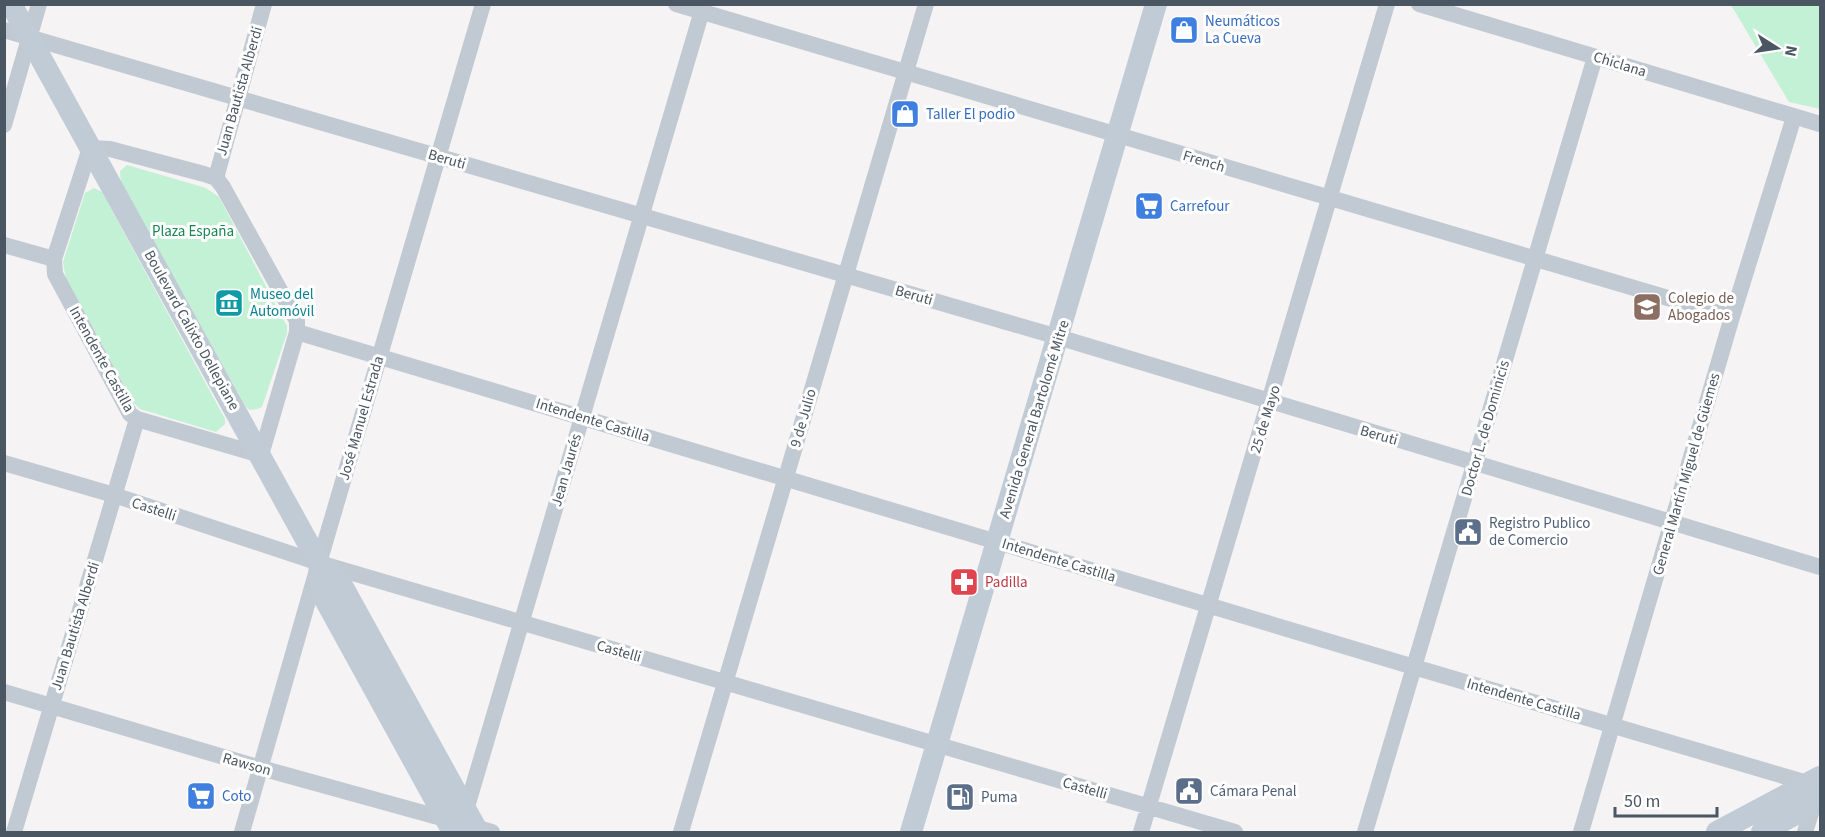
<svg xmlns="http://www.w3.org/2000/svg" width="1825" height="837" font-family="'Source Sans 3',sans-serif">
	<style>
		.green { fill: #c3f1d5 }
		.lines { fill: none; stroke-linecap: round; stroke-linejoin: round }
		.minor { stroke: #c1cad2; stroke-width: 16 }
		.secondary { stroke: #c1cbd6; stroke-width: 22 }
		.labels { text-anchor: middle; stroke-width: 6; stroke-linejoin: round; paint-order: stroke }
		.shop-label { font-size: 15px; fill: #366cbe; stroke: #fff; text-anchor: start }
		.street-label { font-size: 15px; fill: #4a5661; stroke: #fff }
		.park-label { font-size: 15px; fill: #17864f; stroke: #fff }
		.culture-label { font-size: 15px; fill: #0d838f; stroke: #fff; text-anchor: start }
		.education-label { font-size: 15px; fill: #785e54; stroke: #fff; text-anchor: start }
		.service-label { font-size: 15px; fill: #4e5e75; stroke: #fff; text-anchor: start }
		.health-label { font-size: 15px; fill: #be3a42; stroke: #fff; text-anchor: start }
	</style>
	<rect width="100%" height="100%" fill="#f5f3f3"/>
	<path class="green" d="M1731 5H1820V109L1789 102Z
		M127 165 206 188 219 197 287 326V333L262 407 257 409 250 410 246 407 121 183 120 171Z
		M94 188 102 192 225 419V424L216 432 140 409 133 402 66 279 63 262 85 193Z"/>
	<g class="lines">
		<path class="minor" d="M676 4 1732 317
			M1419 4 1820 124
			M4 30 1058 337 1820 567
			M4 125 39 4
			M90 148 110 149 204 174 216 178 223 187 297 321V332L261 455 137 419 130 414 55 274 54 259Z
			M216 178 264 4
			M4 245 54 259
			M297 332 1414 667 1814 785
			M4 463 114 495 319 563 1235 832
			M4 692 261 768 492 832
			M464 817 704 4
			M14 832 137 419
			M242 832 319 563 483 4
			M681 832 926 4
			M1141 832 1387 4
			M1365 832 1595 57
			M1581 832 1732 317 1794 117
			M1805 832 1815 800"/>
		<path class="secondary" d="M11 4 319 563 340 582 478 832
			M319 563 322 594 453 832
			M911 832 1156 4
			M1717 832 1820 777
			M1762 832 1820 801"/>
	</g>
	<defs>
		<g id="shop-square" transform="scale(1.5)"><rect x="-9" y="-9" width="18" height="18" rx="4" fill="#3f7fe0" stroke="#fff"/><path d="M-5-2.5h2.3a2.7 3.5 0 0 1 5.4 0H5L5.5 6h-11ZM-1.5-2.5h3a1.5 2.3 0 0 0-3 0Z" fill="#fff"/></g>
		<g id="supermarket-square" transform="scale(1.5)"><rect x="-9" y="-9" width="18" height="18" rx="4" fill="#3f7fe0" stroke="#fff"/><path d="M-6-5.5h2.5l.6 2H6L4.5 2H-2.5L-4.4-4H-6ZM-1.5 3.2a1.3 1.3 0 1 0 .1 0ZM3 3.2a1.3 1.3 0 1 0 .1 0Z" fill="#fff"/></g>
		<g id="museum-square" transform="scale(1.5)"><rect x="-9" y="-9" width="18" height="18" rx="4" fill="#0f9aa8" stroke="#fff"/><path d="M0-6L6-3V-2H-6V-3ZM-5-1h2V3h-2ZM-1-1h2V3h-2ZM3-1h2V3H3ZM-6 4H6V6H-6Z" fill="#fff"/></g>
		<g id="university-square" transform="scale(1.5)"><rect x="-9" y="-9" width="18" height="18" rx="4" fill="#8d6e63" stroke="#fff"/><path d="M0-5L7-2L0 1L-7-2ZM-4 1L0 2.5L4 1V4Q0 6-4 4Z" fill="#fff"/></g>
		<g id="civic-square" transform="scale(1.5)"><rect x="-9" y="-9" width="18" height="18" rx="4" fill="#5c6f8a" stroke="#fff"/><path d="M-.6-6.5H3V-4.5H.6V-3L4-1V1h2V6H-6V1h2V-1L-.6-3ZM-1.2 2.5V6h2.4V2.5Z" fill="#fff"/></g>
		<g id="pharmacy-square" transform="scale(1.5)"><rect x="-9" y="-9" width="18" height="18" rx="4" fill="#e0444e" stroke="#fff"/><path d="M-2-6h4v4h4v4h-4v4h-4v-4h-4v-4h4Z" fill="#fff"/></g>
		<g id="fuel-square" transform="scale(1.5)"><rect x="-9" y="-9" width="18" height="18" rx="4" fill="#5c6f8a" stroke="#fff"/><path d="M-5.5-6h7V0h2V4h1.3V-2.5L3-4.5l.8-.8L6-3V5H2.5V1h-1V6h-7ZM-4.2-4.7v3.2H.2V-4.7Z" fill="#fff"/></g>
	</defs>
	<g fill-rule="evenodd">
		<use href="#shop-square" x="1184" y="30"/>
		<use href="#shop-square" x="905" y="114"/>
		<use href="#supermarket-square" x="1149" y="206"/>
		<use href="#museum-square" x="229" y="303"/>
		<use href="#university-square" x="1647" y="307"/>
		<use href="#civic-square" x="1468" y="532"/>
		<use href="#pharmacy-square" x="964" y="582"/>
		<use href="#civic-square" x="1189" y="791"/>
		<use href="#supermarket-square" x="201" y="796"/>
		<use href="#fuel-square" x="960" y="797"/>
	</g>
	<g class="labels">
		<g class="shop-label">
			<text x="1205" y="26">Neumáticos<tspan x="1205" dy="17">La Cueva</tspan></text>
			<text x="926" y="119">Taller El podio</text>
			<text x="1170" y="211">Carrefour</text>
			<text x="222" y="801">Coto</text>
		</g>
		<g class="street-label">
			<text transform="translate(1620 64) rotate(17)" y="5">Chiclana</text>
			<text transform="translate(239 91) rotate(-74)" y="5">Juan Bautista Alberdi</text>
			<text transform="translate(447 159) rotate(16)" y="5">Beruti</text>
			<text transform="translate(1204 161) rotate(17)" y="5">French</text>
			<text transform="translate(914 295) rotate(16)" y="5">Beruti</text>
			<text transform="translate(192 330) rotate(61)" y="5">Boulevard Calixto Dellepiane</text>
			<text transform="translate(102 359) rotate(61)" y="5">Intendente Castilla</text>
			<text transform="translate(361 418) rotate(-74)" y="5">José Manuel Estrada</text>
			<text transform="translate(803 418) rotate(-74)" y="5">9 de Julio</text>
			<text transform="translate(1034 419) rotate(-73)" y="5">Avenida General Bartolomé Mitre</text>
			<text transform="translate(1265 419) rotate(-73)" y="5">25 de Mayo</text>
			<text transform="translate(593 420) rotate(17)" y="5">Intendente Castilla</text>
			<text transform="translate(1485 428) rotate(-74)" y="5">Doctor L. de Dominicis</text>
			<text transform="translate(1379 435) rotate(16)" y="5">Beruti</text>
			<text transform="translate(566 470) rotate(-74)" y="5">Jean Jaurés</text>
			<text transform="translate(1686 474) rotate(-74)" y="5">General Martín Miguel de Güemes</text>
			<text transform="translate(154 509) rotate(18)" y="5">Castelli</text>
			<text transform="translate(1059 560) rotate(17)" y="5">Intendente Castilla</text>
			<text transform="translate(75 626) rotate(-73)" y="5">Juan Bautista Alberdi</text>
			<text transform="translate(619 651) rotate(16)" y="5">Castelli</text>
			<text transform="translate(1524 699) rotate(16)" y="5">Intendente Castilla</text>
			<text transform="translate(247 764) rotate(16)" y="5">Rawson</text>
			<text transform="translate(1085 788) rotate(16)" y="5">Castelli</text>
		</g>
		<g class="park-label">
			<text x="193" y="236">Plaza España</text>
		</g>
		<g class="culture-label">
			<text x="250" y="299">Museo del<tspan x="250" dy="17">Automóvil</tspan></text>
		</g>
		<g class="education-label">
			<text x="1668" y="303">Colegio de<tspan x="1668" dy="17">Abogados</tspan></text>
		</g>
		<g class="service-label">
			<text x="1489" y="528">Registro Publico<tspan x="1489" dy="17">de Comercio</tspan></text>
			<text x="1210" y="796">Cámara Penal</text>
			<text x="981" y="802">Puma</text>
		</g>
		<g class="health-label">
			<text x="985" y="587">Padilla</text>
		</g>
	</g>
	<rect width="1825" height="837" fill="none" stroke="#4a5661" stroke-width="12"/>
	<g transform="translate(1777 48) rotate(102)" stroke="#ffffff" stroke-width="4.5" paint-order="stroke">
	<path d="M0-4.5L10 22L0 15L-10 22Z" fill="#4a5661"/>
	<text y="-9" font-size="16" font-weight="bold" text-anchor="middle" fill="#4a5661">N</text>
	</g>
	<path d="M1615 807v9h102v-9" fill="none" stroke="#4a5661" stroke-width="3"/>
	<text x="1624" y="807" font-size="18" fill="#4a5661" stroke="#ffffff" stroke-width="4.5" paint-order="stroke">50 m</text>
</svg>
